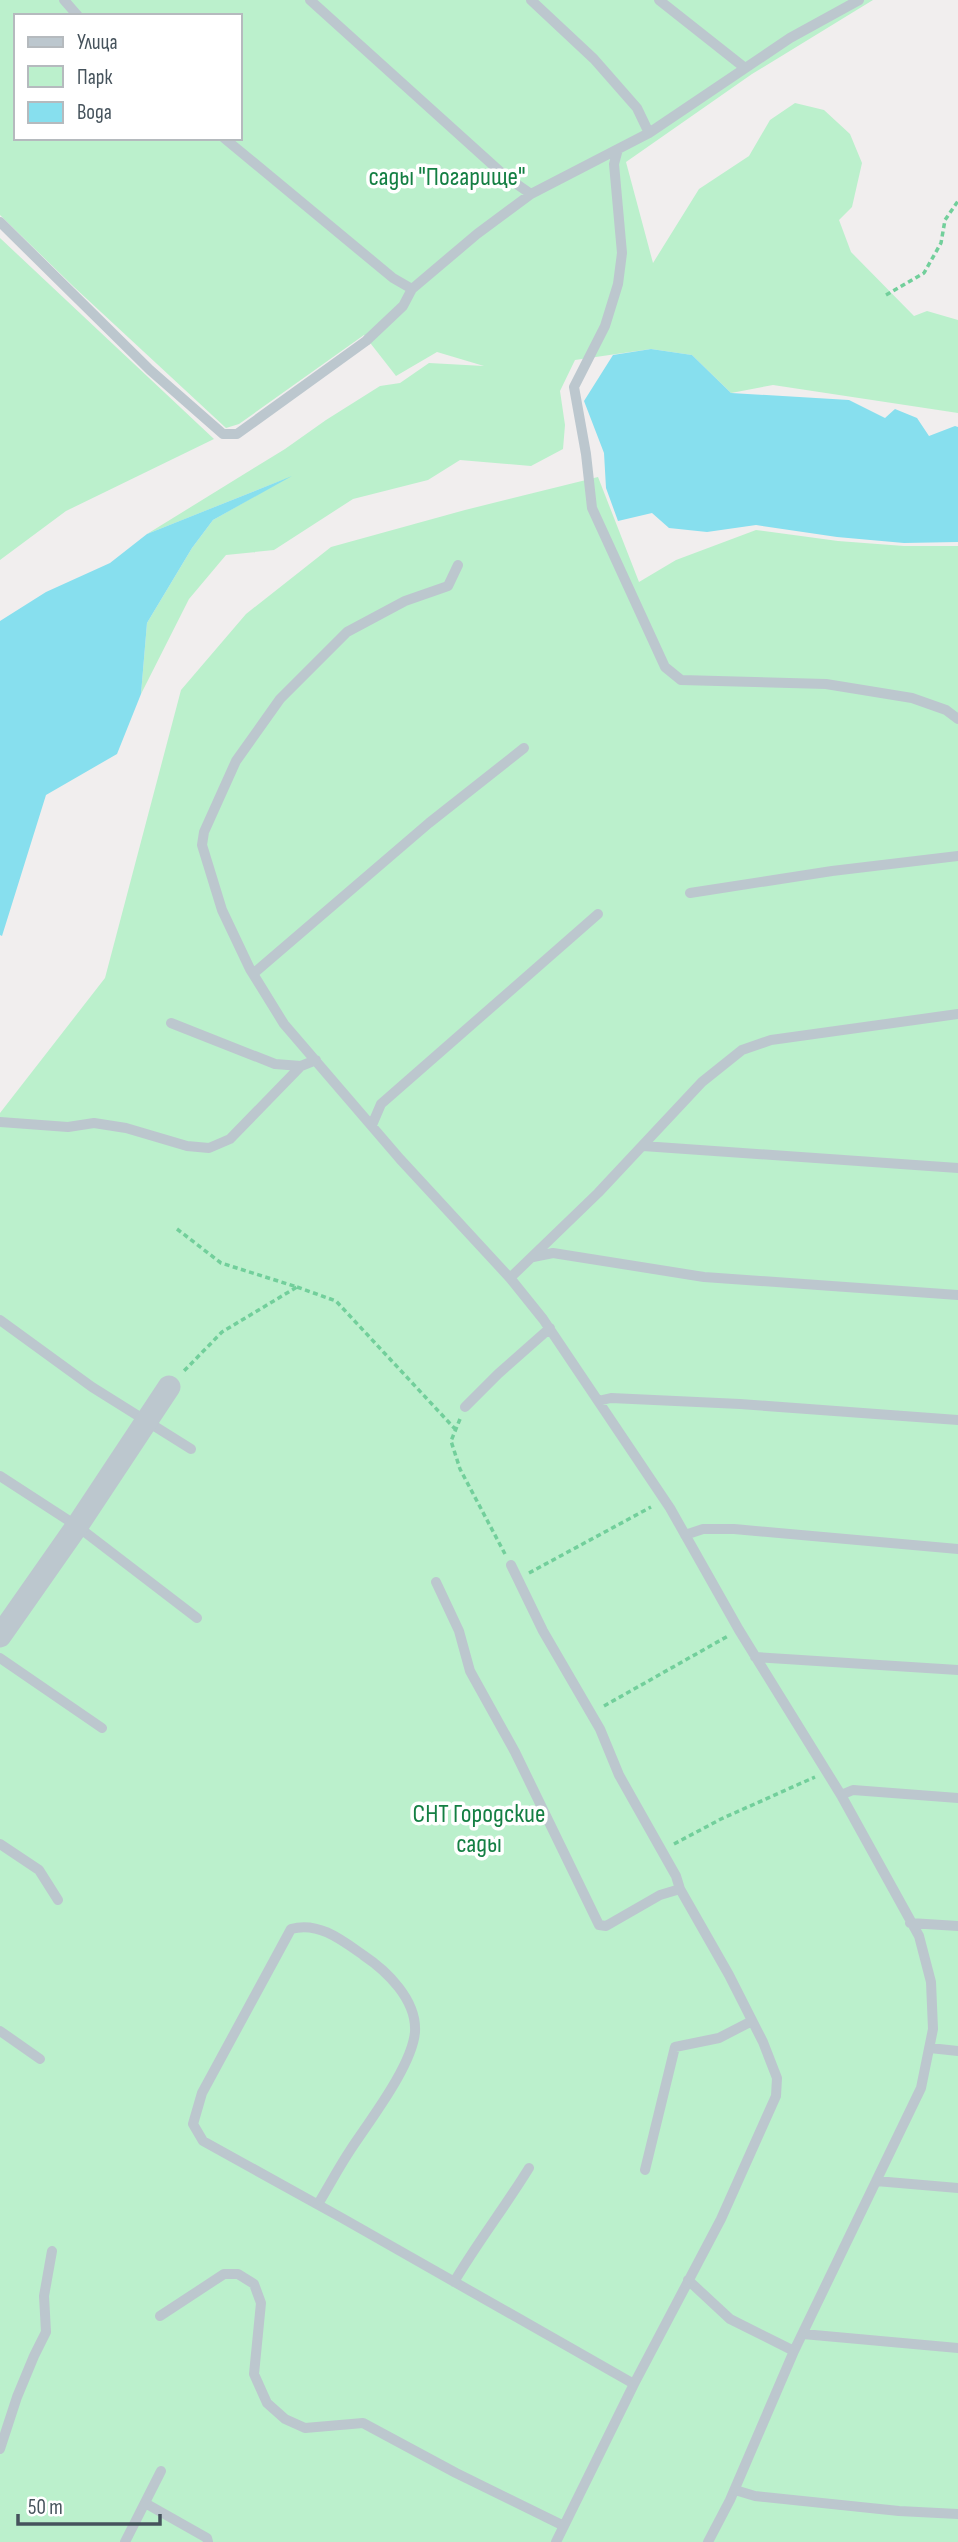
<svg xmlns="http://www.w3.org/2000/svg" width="958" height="2542" font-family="'Sofia Sans Condensed',sans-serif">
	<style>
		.green { fill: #bbf0cc; fill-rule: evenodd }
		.water { fill: #87dfee }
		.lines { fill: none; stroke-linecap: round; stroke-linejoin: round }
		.path { stroke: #72cf9b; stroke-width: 3.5; stroke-dasharray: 5 3.5; stroke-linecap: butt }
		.lane { stroke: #bcc7ce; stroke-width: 10 }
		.street { stroke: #bcc7ce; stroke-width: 23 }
		.labels { text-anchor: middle; stroke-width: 7; stroke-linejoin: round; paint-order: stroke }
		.park-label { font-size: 26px; fill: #147f43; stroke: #fff }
	</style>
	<rect width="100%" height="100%" fill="#f1eeee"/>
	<path class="green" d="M0 0H873L752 74 626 162 653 263 699 189 749 156 770 120 795 103 824 110 850 134 862 163 852 207 839 220 851 252 914 316 927 311 958 320V413L773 385 731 393 692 355 651 349 575 360 560 391 565 425 563 449 531 466 460 460 428 480 353 499 274 550 226 555 189 599 141 694 147 623 192 548 213 520 285 479 147 534 285 449 326 420 380 386 400 383 429 363 484 366 437 352 396 376 364 335 239 424 226 428 74 287 0 215ZM16 16H240V138H16Z
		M0 238 214 439 66 511 0 560Z
		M598 477 639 582 676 560 756 530 838 541 904 546H958V2542H0V1113L105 978 181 690 246 614 331 547 465 510Z"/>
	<path class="water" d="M651 349 692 355 731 393 849 400 885 418 895 409 917 418 929 436 955 426 958 427V542L904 543 837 537 756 525 707 532 669 528 652 513 618 521 606 488 604 453 584 401 613 355Z
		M292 476 213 520 192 548 147 623 141 694 117 754 46 795 2 936 0 935V621L46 592 110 563 147 534Z"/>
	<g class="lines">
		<path class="path" d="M886 295 924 273 941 243 945 220 958 201
			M177 1229 221 1263 297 1287 222 1332 183 1372
			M297 1287 336 1301 456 1430
			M460 1419 451 1441 460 1469 505 1554
			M529 1573 651 1507
			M604 1706 728 1636
			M674 1844 721 1819 815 1777"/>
		<path class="lane" d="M64 0 78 16
			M310 0 505 176 531 194
			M531 0 594 59 637 108 649 133
			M659 0 745 68
			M224 138 393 278 412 289
			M618 149 614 164 622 253 618 284 605 326 574 387 586 454 592 508 665 667 681 680 826 684 912 698 946 710 958 719
			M0 222 150 370 223 434H237L366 341 403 306 412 289 477 234 531 194 649 133 790 38 859 0
			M458 565 448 586 405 601 347 632 280 699 236 761 204 832 202 845 222 910 250 969 284 1024 400 1159 510 1278
			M690 893 832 871 958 856
			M253 974 429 823 524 748
			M171 1023 275 1064 301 1066
			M0 1122 68 1127 94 1123 126 1128 187 1146 209 1148 230 1139 301 1066 316 1060
			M372 1125 381 1104 598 914
			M643 1146 958 1168
			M533 1257 553 1253 704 1277 958 1295
			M0 1320 92 1387 191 1449
			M598 1401 611 1398 740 1404 958 1420
			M465 1407 498 1374 550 1328
			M0 1476 77 1526 197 1618
			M685 1535 703 1529H734L958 1549
			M511 1565 543 1631 600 1729 619 1775 676 1876 680 1889 729 1975 763 2042 777 2078 776 2096 721 2219 634 2384 556 2542
			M436 1582 459 1631 470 1671 515 1752 599 1925 606 1926 660 1895 680 1889
			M755 1657 958 1670
			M0 1658 102 1728
			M841 1795 853 1790 958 1798
			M0 1844 39 1870 58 1900
			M910 1923 958 1926
			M0 2031 40 2059
			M930 2048 958 2051
			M645 2170 675 2047 719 2038 752 2021
			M876 2181 958 2188
			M318 2204C329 2186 339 2167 351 2149 370 2120 412 2066 415 2032 417 2000 387 1971 363 1955 342 1940 318 1921 291 1929L202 2093 193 2124 203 2141 342 2218 634 2384
			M688 2280 730 2319 794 2351
			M454 2282C477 2243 505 2207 529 2168
			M160 2316 224 2274H238L254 2284 261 2303 254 2374 267 2403 285 2419 305 2428 363 2423 456 2473 564 2526
			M803 2334 958 2348
			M0 2449 17 2397 34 2356 46 2332 44 2296 52 2251
			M735 2490 755 2496 899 2511 958 2514
			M145 2503 207 2538 208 2542
			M125 2542 161 2471
			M708 2542 730 2500 794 2351 921 2088 933 2029 931 1982 919 1936 841 1795 739 1630 670 1508 543 1319 510 1278 598 1193 702 1082 742 1050 771 1040 958 1014"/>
		<path class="street" d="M0 1636 77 1526 169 1387"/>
	</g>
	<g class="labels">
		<g class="park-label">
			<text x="447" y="185">сады "Погарище"</text>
			<text x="479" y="1822">СНТ Городские<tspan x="479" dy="30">сады</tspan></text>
		</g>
	</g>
	<rect x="14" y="14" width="228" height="126" fill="#ffffff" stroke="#b5babe" stroke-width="2"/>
	<rect x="28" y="37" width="35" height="10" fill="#bcc7ce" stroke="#b5babe" stroke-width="2"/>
	<text x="77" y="49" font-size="21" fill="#46535c">Улица</text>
	<rect x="28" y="66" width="35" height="21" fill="#bbf0cc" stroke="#b5babe" stroke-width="2"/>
	<text x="77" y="84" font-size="21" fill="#46535c">Парк</text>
	<rect x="28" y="102" width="35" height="21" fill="#87dfee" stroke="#b5babe" stroke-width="2"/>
	<text x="77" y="119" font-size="21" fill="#46535c">Вода</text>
	<path d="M18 2514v10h142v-10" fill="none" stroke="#46535c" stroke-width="3.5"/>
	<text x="28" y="2514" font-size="21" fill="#46535c" stroke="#ffffff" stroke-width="5" paint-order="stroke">50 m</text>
</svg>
